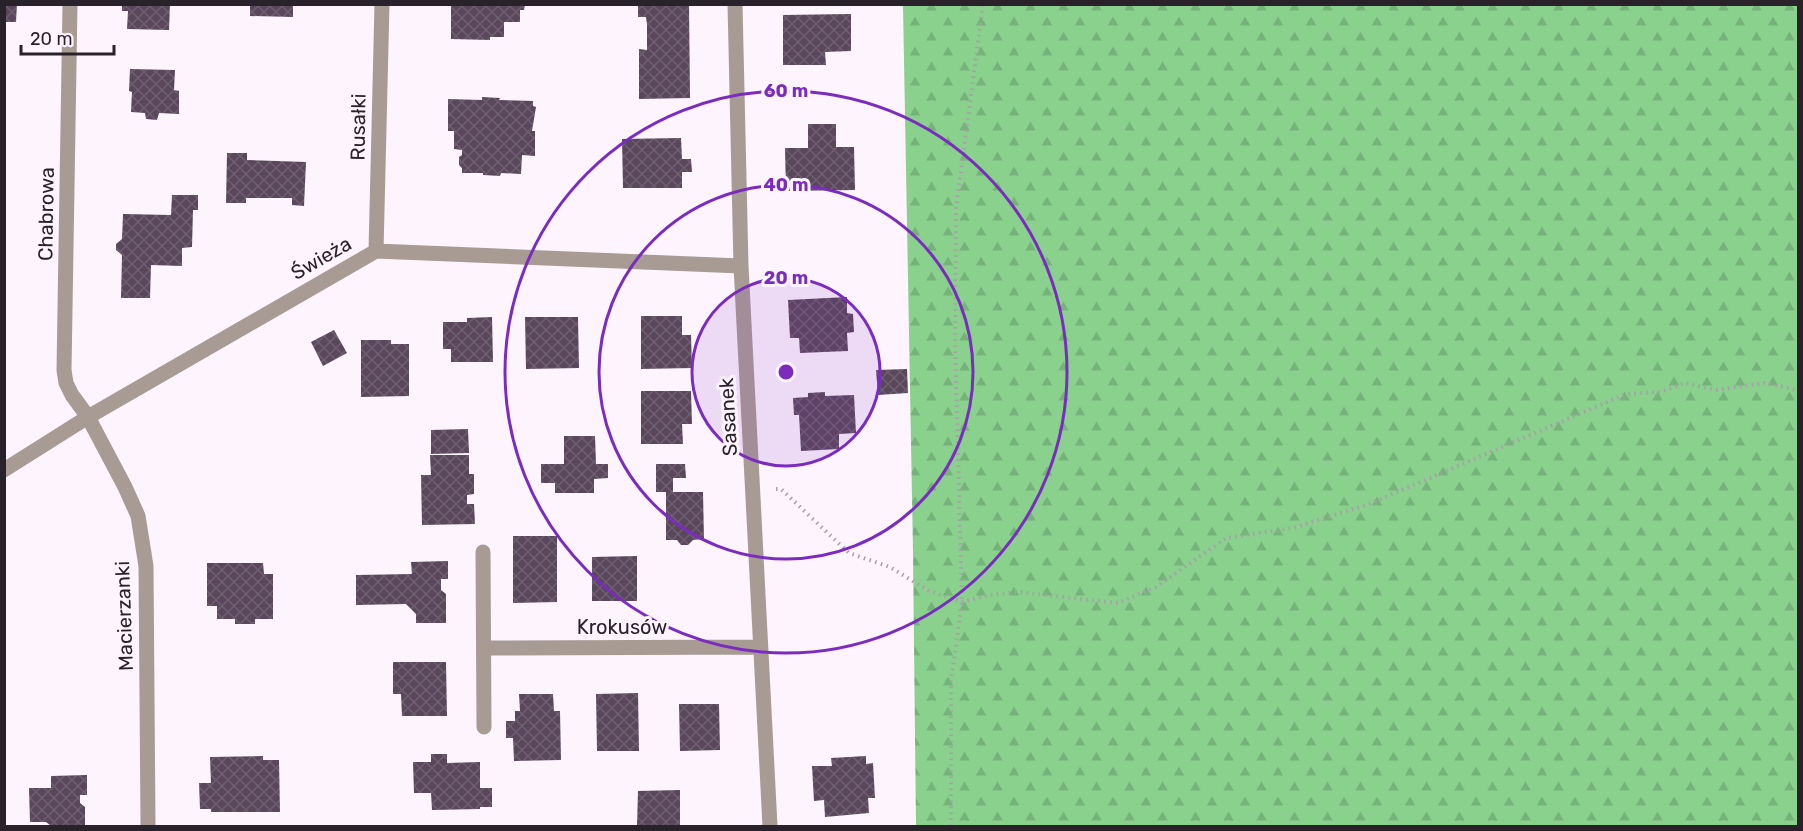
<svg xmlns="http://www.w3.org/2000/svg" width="1803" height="831" font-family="Rubik,sans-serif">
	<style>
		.forest { fill: url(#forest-firs) }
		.building { fill: url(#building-cross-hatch) }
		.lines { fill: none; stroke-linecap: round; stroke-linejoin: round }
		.path { stroke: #a89fa9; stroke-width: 4; stroke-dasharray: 1.5 4.5; stroke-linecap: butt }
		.minor { stroke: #a89b94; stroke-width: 15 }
		.ring { fill: none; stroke: #7b2cbf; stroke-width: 3 }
		.labels { text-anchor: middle; stroke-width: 6; stroke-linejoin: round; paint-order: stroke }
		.street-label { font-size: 20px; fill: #2a222b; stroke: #fdf4fe }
		.centre { fill: #7b2cbf; stroke: #fdf4fe; stroke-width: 3 }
		.ring-label { font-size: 18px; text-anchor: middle; font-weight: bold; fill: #7b2cbf; stroke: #fdf4fe; stroke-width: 6; stroke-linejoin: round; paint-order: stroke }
	</style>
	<defs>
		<pattern id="forest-firs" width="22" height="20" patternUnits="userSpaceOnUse" patternTransform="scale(1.5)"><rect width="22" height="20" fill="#89d18d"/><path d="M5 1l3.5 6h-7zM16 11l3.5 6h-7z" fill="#76b37a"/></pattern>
		<pattern id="building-cross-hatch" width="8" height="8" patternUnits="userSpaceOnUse" patternTransform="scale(1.5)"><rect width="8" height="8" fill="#5a475c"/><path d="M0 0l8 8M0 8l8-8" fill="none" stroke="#6e5f70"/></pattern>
	</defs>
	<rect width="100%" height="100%" fill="#fdf4fe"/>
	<path class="forest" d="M903 5H1798V826H916L913 552Z"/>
	<path class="building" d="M4 4H17L16 22H4Z
		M122 4H170L169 30 127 29 128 11H122Z
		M250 4H293V17L250 16Z
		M525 4 524 10H520V22H504V37H490V40L451 39V5Z
		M638 4H689L690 98 639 99V49L647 50V25L646 17H638Z
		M851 14V51L825 52 826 65H783V15Z
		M130 69 175 70 174 90 179 91V114L159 113 157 120 146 119 145 113 131 112 132 92 129 91Z
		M482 97 500 98 499 100 533 101V106L536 107 532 131H535V156L522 155 521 174 501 173 500 176 483 175V173H462V168L459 165V157L462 155V150L454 149V131H448V99L482 100Z
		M808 124H836V147H854L855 190 786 191 785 148H808Z
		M681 138 682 159H691L692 172H682V188H623L622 139Z
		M227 153H247V160L306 162 304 206 292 205V198H246V203H226Z
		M172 195H198V210H193L192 247 182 248V266L151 265 150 298H121L122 255 116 250V244L122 239 123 214 171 215Z
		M847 297V313L853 314 854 332 847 333 848 351 800 353 799 338H790L788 300Z
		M641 316H682V335H691L692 368 641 369Z
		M492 317 493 362H451V349H443V322H467V318Z
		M525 317H578L579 368 526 369Z
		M334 330 347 353 323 366 311 342Z
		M361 340H391V344H409V396L361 397Z
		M907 369 908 393 878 395 876 370Z
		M641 391H691L692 424H682L683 444H641Z
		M825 392V396L854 395 856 433 839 434V449L801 451 799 415H794L793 398 808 397V393Z
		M468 429 469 453 431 454V430Z
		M564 436H595L596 464H608V478L594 479V493H555V483H541V464H564Z
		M430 455H469V474H474V494L467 495V504H474L475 524 422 525 421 475H431Z
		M656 464H685L686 478H673V492H703L704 539 693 540 688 545H681L677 540H666V492H656Z
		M513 536H557V602L513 603Z
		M637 556V601H592V557Z
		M448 561V579H441V590L446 594V623H416V614L406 604 356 605V575L412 574 411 562Z
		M207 563H263L264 574H273V619H255V624H235V619H217V606H207Z
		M393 662H446L447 716H402L401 694H393Z
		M638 693 639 751H597L596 694Z
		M519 694H553L554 711H560L561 760 514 761 513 738H506V721H515V711H520Z
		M679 704H719L720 750 680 751Z
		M431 754H447V763L480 762V788H492V807H480V809L432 810 431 793H414L413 762H431Z
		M263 756V760H279L280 812H211V809H200L199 783H211L210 757Z
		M866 756V764L873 763 875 798H868L869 813 825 817 824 800 814 801 812 766H832L831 758Z
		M87 775V795H80V803L85 807V826H51L46 822H30L29 788H51V776Z
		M680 790V826H637L638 791Z"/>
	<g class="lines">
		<path class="path" d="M776 489H781L849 553 890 567 929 591 962 602 989 595 1018 592 1118 603 1156 587 1226 538 1293 528 1369 504 1626 394 1660 392 1686 383 1715 390 1764 383 1798 390
			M951 826V681L962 602 955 342 956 209 983 4"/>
		<path class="minor" d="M70 4 64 370 66 383 72 395 88 417 125 487 138 516 146 566 148 826
			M735 4 741 266 770 826
			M376 251 382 4
			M4 470 88 417 376 251 741 266
			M483 552 484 727
			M484 648 760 647"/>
	</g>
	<circle cx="786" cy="372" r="94" fill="#7b2cbf" fill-opacity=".12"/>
	<g class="ring">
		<circle cx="786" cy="372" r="94"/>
		<circle cx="786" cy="372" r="187"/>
		<circle cx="786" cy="372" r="281"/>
	</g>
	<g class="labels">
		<g class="street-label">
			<text transform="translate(358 127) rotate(-89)" y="7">Rusałki</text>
			<text transform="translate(46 214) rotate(-89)" y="7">Chabrowa</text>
			<text transform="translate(321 258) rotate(-30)" y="7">Świeża</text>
			<text transform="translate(728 417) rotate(-93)" y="7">Sasanek</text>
			<text transform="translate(124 616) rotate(-92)" y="7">Macierzanki</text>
			<text x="622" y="634">Krokusów</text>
		</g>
	</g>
	<circle cx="786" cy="372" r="9" class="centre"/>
	<g class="ring-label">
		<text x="786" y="97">60 m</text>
		<text x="786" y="191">40 m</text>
		<text x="786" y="284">20 m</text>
	</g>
	<rect width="1803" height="831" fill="none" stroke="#2a222b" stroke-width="12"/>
	<path d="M21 45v9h93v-9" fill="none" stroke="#2a222b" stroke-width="3"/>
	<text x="30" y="45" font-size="18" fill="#2a222b" stroke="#fdf4fe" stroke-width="4.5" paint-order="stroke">20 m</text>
</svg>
